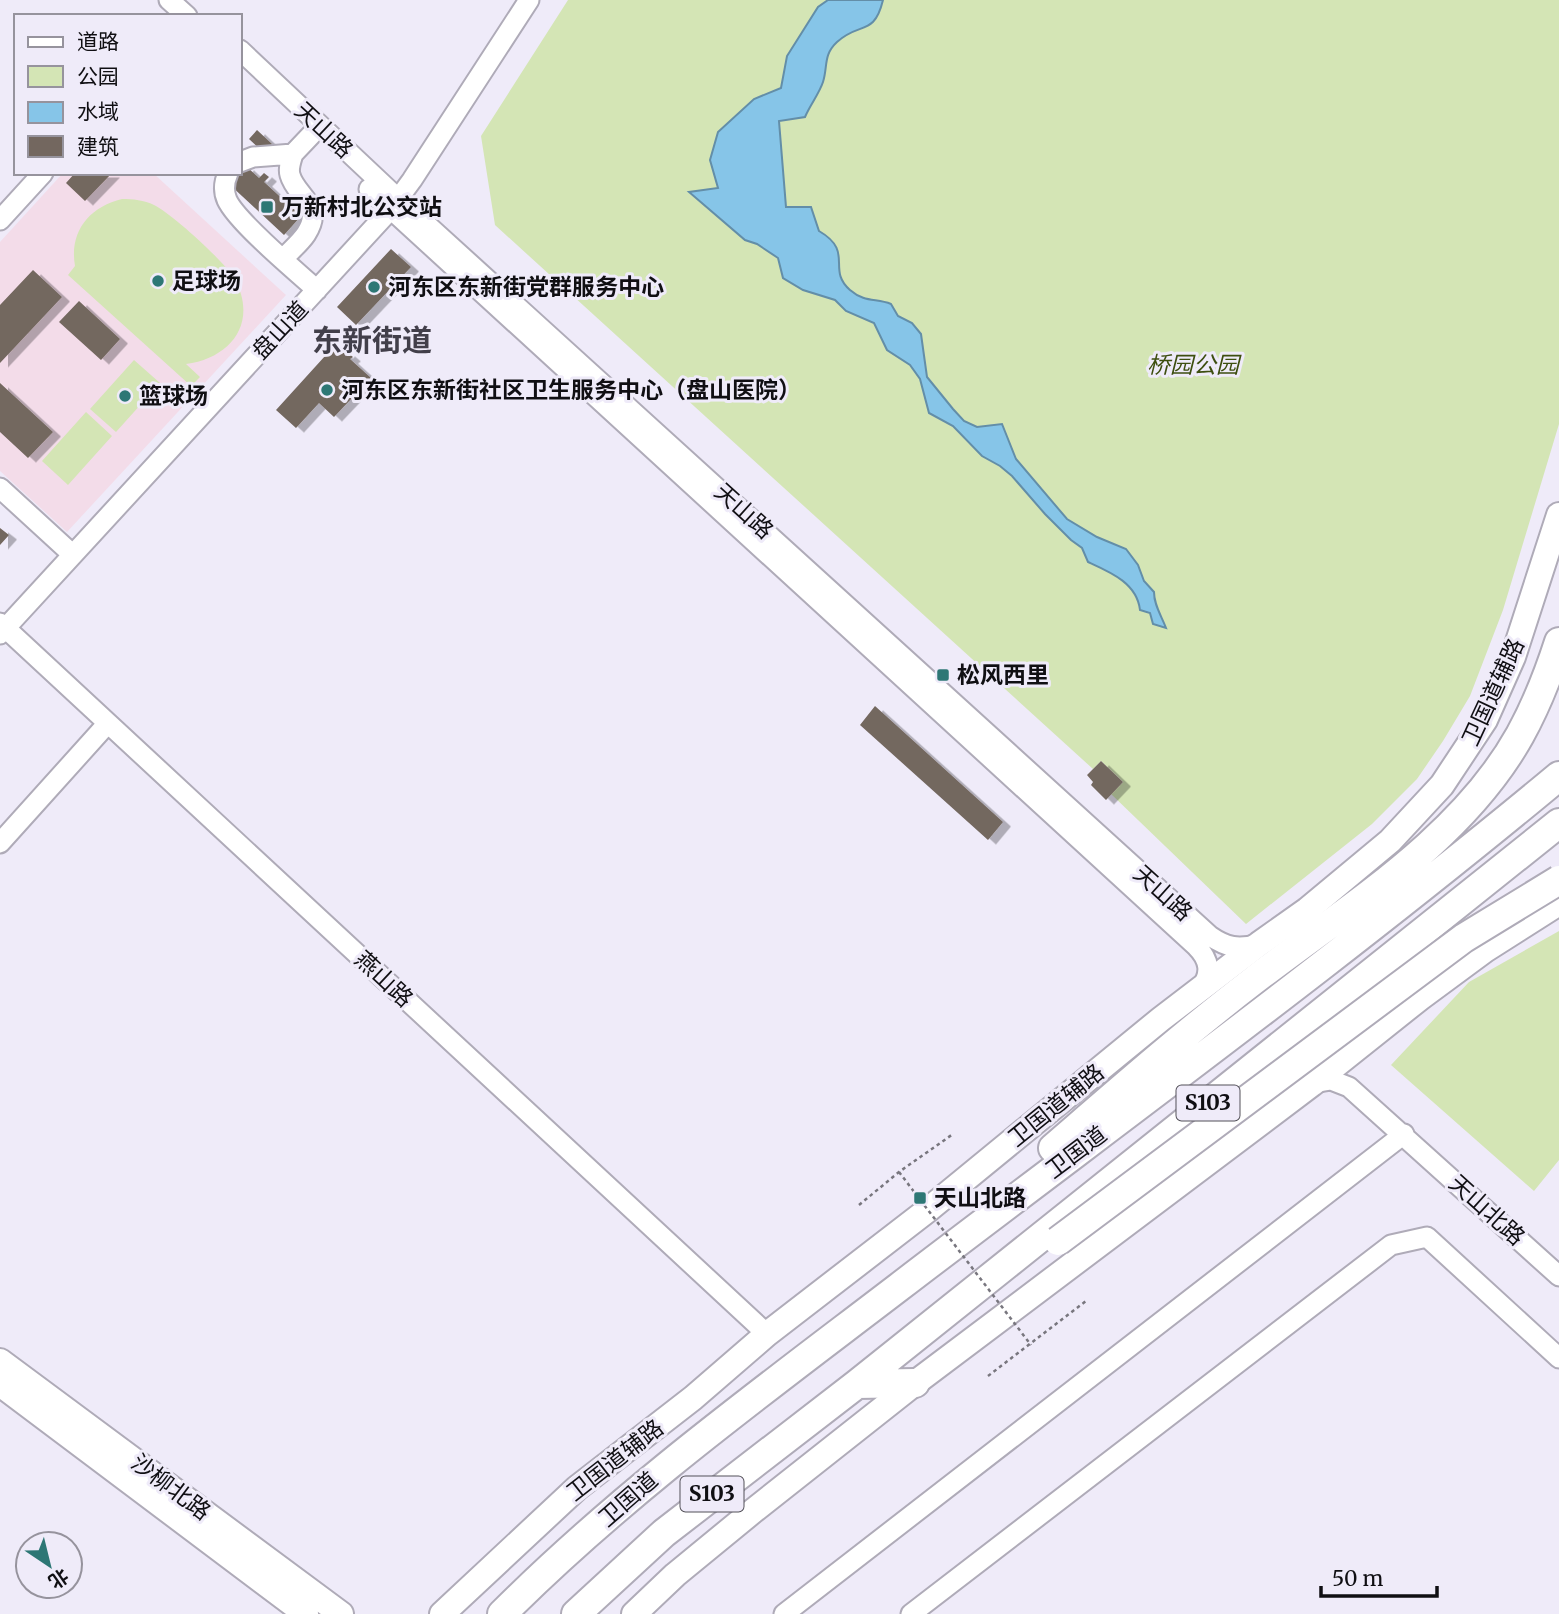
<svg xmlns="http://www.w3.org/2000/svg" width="1559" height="1614" font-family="Merriweather,'Noto Sans SC',serif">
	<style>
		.education { fill: #f3dce9 }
		.green { fill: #d4e5b5 }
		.water { fill: #86c5e8; stroke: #638ea8; stroke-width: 2 }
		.building { fill: #73675f; filter: url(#shadow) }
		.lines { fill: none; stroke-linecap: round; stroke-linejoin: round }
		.minor-casing { stroke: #afabb8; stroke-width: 23 }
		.major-casing { stroke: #afabb8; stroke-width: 28 }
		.highway-casing { stroke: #afabb8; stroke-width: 32 }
		.path { stroke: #78767e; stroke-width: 2.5; stroke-dasharray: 3.5 3.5; stroke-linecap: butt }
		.minor { stroke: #fff; stroke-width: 19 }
		.major { stroke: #fff; stroke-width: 24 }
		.highway { stroke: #fff; stroke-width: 28 }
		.highway-bridge-casing { stroke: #afabb8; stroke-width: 32; stroke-linecap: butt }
		.path-bridge { stroke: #78767e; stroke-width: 2.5; stroke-dasharray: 3.5 3.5; stroke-linecap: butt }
		.highway-bridge { stroke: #fff; stroke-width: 28 }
		.poi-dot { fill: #2d7775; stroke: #efebf9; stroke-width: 2.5 }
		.labels { text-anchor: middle; stroke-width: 6; stroke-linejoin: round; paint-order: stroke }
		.shield { fill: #efebf9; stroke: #535158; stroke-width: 2 }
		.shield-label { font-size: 21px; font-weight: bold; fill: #100f13 }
		.street-label { font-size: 23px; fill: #100f13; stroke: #efebf9 }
		.poi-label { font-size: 23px; font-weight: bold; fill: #100f13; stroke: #efebf9; text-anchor: start }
		.park-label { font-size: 23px; font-style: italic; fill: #3d4e0f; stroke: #efebf9 }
		.district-label { font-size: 30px; font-weight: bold; fill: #423f4a; stroke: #efebf9 }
	</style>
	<defs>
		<filter id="shadow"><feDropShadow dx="8" dy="4.5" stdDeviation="0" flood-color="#0004"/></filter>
	</defs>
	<rect width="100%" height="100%" fill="#efebf9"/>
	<path class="education" d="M63 173H153L286 295 67 532 0 471V242Z"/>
	<path class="green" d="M568 0H1559V424L1503 610 1470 696 1443 741 1417 779 1372 824 1246 924 1111 794 1123 782 1101 761 1093 769 495 225 481 136Z
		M122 199C133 199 144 200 154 205 171 213 225 262 234 278 259 322 231 358 186 364L200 377 191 386 68 275 75 266C69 232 89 207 122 199Z
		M134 360 160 383 116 432 90 409Z
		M86 412 112 436 68 485 42 461Z
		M1559 931V1160L1534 1191 1391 1065 1469 982Z"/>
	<path class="water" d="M828 0H883C874 37 860 21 837 42 823 55 828 66 823 82 819 94 810 105 805 117L779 121 786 207H811L819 231C855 252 826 269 850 290 865 303 876 298 891 304L898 316 912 323 921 334 927 377 953 409 964 421 977 427 1002 424 1016 459 1067 519 1097 537 1126 549 1138 565 1144 581 1154 592C1154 605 1161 615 1166 628L1153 624 1150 613 1140 610C1137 583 1110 572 1088 562L1082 548 1071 540 1045 514 1012 476 1000 466 982 456 953 426 929 413 920 379 910 365 887 350 874 323 846 311 835 300 803 290 783 278 778 258 757 244 745 240 689 192 718 188 710 160 718 132 754 99 781 88 787 56 818 7Z"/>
	<path class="building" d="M257 130 272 144 264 153 249 139Z
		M246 166 259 178 264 173 269 177 264 182 301 216 284 235 229 184Z
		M75 173H112L85 201 66 183Z
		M391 249 411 267 356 325 337 307Z
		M33 270 62 297 0 363V305Z
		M79 301 120 339 101 360 59 322Z
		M335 345 345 354 347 352 353 357 350 359 371 378 334 417 319 403 296 428 276 410Z
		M0 383 53 432 28 458 0 432Z
		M0 528 9 535 0 545Z
		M875 706 1003 822 988 840 860 725Z
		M1101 761 1123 782 1106 800 1091 785 1093 782 1087 775Z"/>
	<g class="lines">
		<g class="minor-casing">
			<path id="minor" d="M169 0 187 16
				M240 50 393 194 1210 936C1226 947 1238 950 1258 944
				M240 162 253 157 293 154 312 134
				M228 173C224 182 223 191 227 200 237 222 297 272 317 290
				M369 189 1196 946C1210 960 1212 974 1200 989
				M0 220 43 173
				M283 259C290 251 300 243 306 234 325 205 296 197 290 175 288 168 291 161 293 154
				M0 488 72 554
				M0 623 767 1334
				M0 634 390 210 412 180 529 0
				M0 843 108 723
				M1313 1083 1331 1080 1349 1087 1559 1276
				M784 1614 1404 1134
				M911 1614 1391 1245 1427 1237 1559 1358"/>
		</g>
		<g class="major-casing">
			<path id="major" d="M0 1361 341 1614
				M0 1384 306 1614
				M442 1614 577 1488 693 1398 767 1334 929 1209 1161 1019 1259 944 1307 910 1390 841 1442 785 1485 720 1513 657 1559 515
				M634 1614 675 1575 753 1511 915 1383 1312 1084 1420 998 1485 950 1559 903"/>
		</g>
		<g class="highway-casing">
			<path id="highway" d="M1053 1148C1119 1091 1184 1034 1253 981 1346 909 1461 841 1520 735 1536 706 1549 673 1559 642
				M857 1384 915 1383
				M502 1614C624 1492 763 1391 899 1287 1120 1118 1345 954 1559 776
				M576 1614 664 1533 857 1384 1559 823"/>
		</g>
		<path class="path" d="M859 1205 899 1172 953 1134
			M988 1376 1086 1301"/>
		<use href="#minor" class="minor"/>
		<use href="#major" class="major"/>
		<use href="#highway" class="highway"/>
		<g class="highway-bridge-casing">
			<path id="highway-bridge" d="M1058 1241 1464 938 1559 880"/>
		</g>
		<path class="path-bridge" d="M899 1172 1031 1345"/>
		<use href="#highway-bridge" class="highway-bridge"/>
	</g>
	<g class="poi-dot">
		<rect x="260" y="200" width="14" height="14" rx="3.5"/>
		<circle cx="158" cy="281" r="7"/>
		<circle cx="374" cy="287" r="7"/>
		<circle cx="327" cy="390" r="7"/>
		<circle cx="125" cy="396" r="7"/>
		<rect x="936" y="668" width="14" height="14" rx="3.5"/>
		<rect x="913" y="1191" width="14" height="14" rx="3.5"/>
	</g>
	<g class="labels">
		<g class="shield">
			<rect x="1176.5" y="1085.5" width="63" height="35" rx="5"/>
			<rect x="680.5" y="1476.5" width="63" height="35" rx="5"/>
		</g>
		<g class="shield-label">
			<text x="1208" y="1110">S103</text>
			<text x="712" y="1501">S103</text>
		</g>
		<g class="street-label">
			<text transform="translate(324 130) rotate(43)" y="8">天山路</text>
			<text transform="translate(280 330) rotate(-47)" y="8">盘山道</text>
			<text transform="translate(744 511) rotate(42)" y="8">天山路</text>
			<text transform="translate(1493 692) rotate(-65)" y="8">卫国道辅路</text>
			<text transform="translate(1163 893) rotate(42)" y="8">天山路</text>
			<text transform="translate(384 979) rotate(43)" y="8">燕山路</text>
			<text transform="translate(1056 1105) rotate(-39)" y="8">卫国道辅路</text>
			<text transform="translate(1076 1152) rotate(-37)" y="8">卫国道</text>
			<text transform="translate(1487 1210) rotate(42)" y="8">天山北路</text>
			<text transform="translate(615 1460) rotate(-38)" y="8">卫国道辅路</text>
			<text transform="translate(171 1487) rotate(37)" y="8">沙柳北路</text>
			<text transform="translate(628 1499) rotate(-41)" y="8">卫国道</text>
		</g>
		<g class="poi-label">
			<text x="281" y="215">万新村北公交站</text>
			<text x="172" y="289">足球场</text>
			<text x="388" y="295">河东区东新街党群服务中心</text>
			<text x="341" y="398">河东区东新街社区卫生服务中心（盘山医院）</text>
			<text x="139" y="404">篮球场</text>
			<text x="957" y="683">松风西里</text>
			<text x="934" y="1206">天山北路</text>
		</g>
		<g class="park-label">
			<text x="1193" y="373">桥园公园</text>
		</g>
		<g class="district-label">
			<text x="372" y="351">东新街道</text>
		</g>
	</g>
	<rect x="14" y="14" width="228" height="161" fill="#efebf9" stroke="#96939d" stroke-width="2"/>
	<rect x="28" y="37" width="35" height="10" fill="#ffffff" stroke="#96939d" stroke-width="2"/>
	<text x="77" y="49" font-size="21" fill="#100f13">道路</text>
	<rect x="28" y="66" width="35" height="21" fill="#d4e5b5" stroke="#96939d" stroke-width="2"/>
	<text x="77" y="84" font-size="21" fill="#100f13">公园</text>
	<rect x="28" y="102" width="35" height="21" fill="#86c5e8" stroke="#96939d" stroke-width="2"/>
	<text x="77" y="119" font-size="21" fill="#100f13">水域</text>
	<rect x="28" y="136" width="35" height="21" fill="#73675f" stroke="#96939d" stroke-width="2"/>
	<text x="77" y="154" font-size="21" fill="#100f13">建筑</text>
	<g transform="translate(49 1565) rotate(145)"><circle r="33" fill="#efebf9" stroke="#96939d" stroke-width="2"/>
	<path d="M0-5L12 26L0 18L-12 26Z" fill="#2d7775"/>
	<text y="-10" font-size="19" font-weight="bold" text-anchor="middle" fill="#100f13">北</text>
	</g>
	<path d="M1321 1586v10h116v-10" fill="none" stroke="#100f13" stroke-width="3.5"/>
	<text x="1332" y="1586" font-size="21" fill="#100f13" stroke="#efebf9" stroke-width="5" paint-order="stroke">50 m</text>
</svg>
